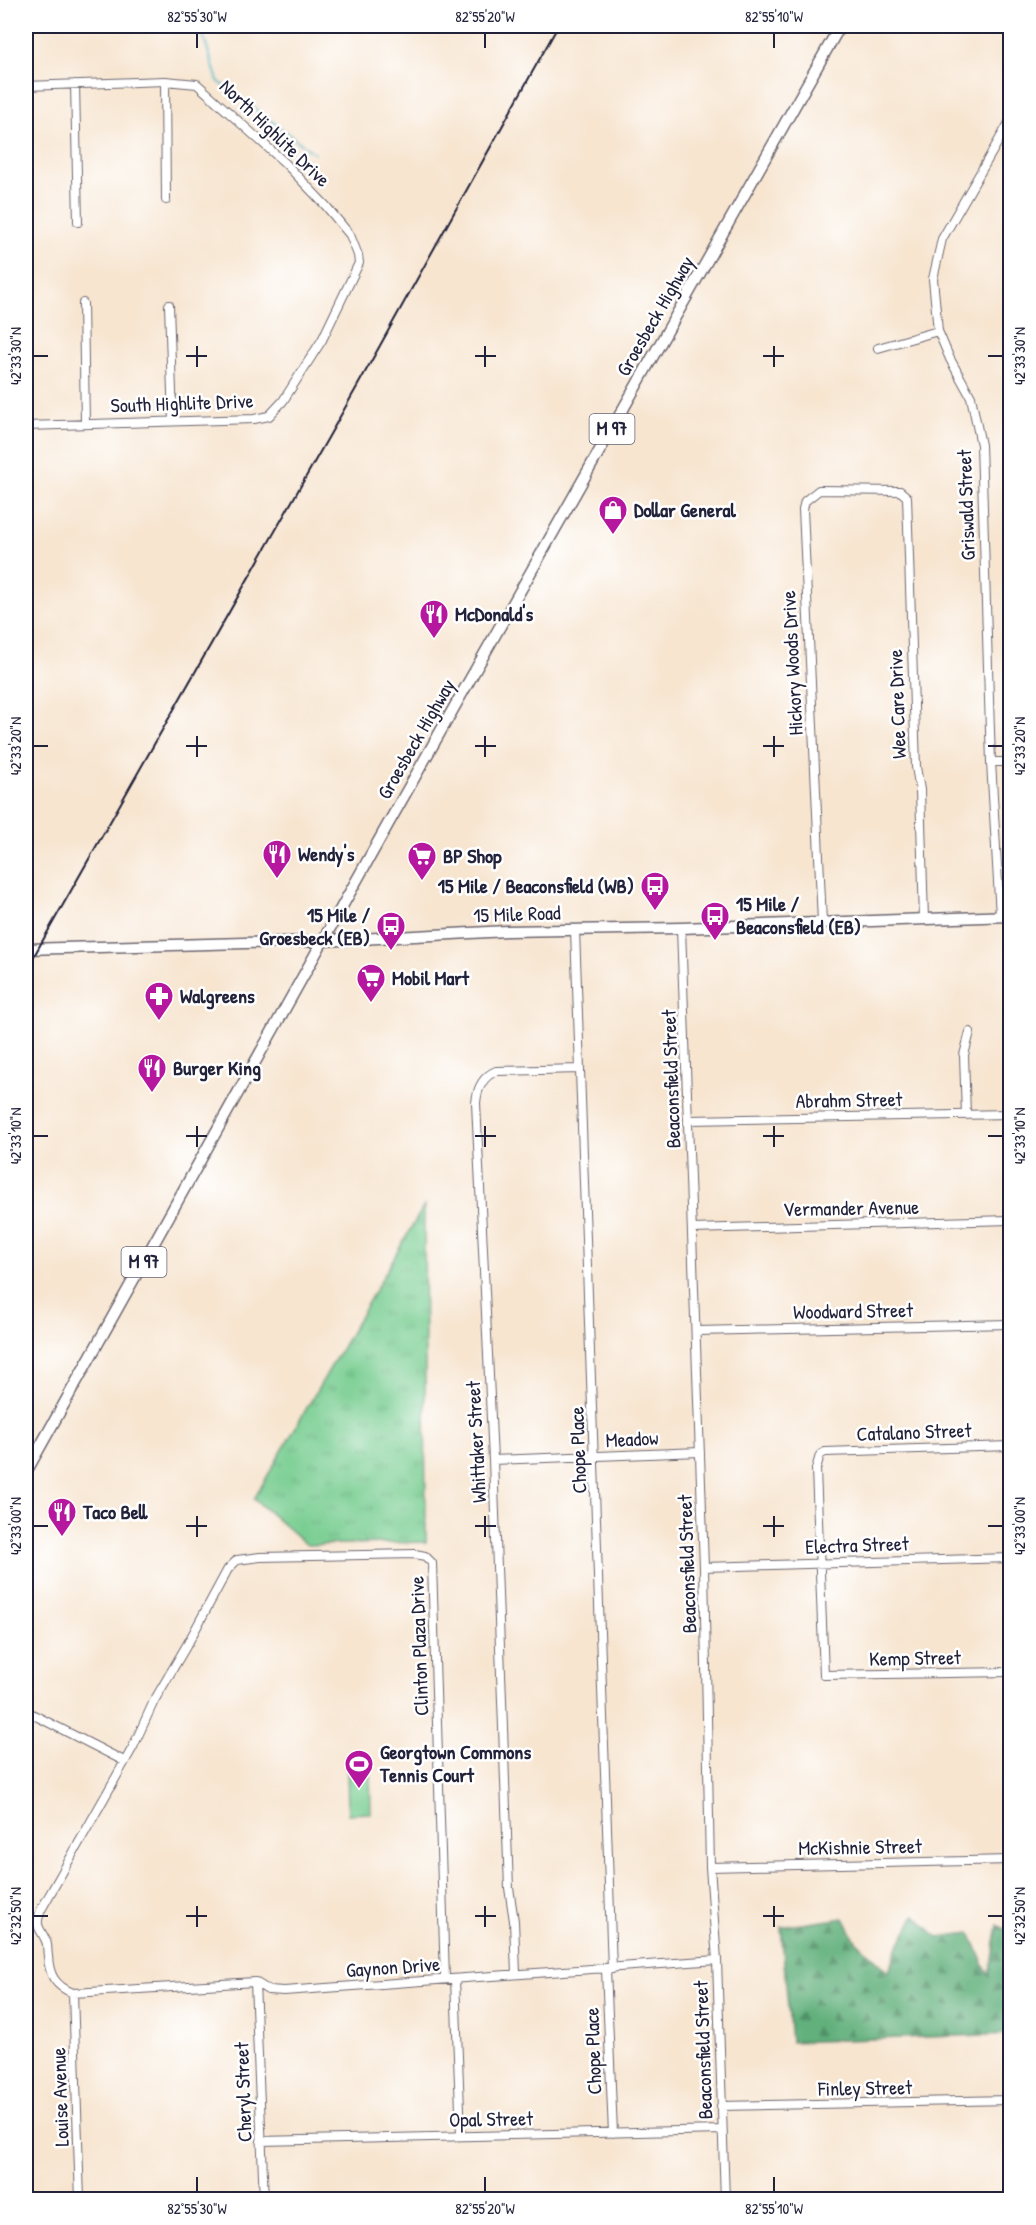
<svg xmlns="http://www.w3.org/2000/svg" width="1036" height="2225" font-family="'Patrick Hand',sans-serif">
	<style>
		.grass { fill: url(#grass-tufts); stroke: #4d7866; stroke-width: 1.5 }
		.forest { fill: url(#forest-firs); stroke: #42695b; stroke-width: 1.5 }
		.park { fill: #78cd91; stroke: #4d7866; stroke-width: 1.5 }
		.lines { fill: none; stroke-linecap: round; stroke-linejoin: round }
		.stream { stroke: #46b1c4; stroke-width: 2 }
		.minor-casing { stroke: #6d666f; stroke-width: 10 }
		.major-casing { stroke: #6d666f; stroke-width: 13 }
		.minor { stroke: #fff; stroke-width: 8 }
		.major { stroke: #fff; stroke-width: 10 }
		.rail { stroke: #22223b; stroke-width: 2 }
		.ticks { fill: none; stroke: #22223b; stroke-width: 2 }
		.labels { text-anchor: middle; stroke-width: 5; stroke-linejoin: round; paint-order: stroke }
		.shield { fill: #fff; stroke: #646476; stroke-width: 1.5 }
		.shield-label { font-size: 18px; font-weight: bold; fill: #22223b }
		.street-label { font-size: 20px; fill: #22223b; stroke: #fff }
		.poi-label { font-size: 20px; font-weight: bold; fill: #22223b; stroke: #fff; text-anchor: start }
		.neatline { fill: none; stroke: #22223b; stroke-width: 2 }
		.ticks-label { font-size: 15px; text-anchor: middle; fill: #22223b }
	</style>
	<defs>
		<pattern id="grass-tufts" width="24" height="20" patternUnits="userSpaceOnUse" patternTransform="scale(1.5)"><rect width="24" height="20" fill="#78cd91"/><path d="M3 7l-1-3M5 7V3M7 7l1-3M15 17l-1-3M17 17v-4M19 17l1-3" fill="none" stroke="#68b07e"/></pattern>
		<pattern id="forest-firs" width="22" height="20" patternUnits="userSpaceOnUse" patternTransform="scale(1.5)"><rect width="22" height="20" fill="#62b07b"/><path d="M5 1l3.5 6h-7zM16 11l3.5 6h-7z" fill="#508f66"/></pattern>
	</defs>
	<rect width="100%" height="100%" fill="#fff"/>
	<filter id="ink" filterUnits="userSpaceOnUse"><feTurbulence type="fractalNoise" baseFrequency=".0167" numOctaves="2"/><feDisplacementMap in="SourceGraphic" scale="12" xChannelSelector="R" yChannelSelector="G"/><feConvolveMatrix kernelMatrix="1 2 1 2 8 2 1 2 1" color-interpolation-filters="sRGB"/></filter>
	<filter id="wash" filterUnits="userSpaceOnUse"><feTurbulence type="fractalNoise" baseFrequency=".008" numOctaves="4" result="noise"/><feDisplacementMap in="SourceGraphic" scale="24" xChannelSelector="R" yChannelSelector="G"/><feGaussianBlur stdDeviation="1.35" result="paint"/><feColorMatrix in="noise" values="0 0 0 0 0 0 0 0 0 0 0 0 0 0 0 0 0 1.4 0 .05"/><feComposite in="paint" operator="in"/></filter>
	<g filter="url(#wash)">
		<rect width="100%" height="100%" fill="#f7e5d0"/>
		<path class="grass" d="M424 1206 426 1542 307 1545 254 1499Z"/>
		<path class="forest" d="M915 1915 938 1937 970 1933 989 1976 998 1925 1010 1932V2034L791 2042 781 1927 844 1918 856 1941 889 1972 895 1952Z"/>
		<path class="park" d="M347 1768H370L371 1813 348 1814Z"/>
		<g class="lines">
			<path class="stream" d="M200 26 218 81 315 154"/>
		</g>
	</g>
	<g filter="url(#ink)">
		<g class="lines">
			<g class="minor-casing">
				<path id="minor" d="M165 81 166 200
					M75 84 78 222
					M26 86 165 81 197 84 285 163 326 206 350 235 358 255 359 263 322 340 283 401 269 416 254 419 26 426
					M83 303 85 423
					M169 305 173 421
					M878 348 938 331
					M991 762H1010
					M1000 916 991 762 981 445 971 397 950 359 938 331 933 279 942 239 1010 121
					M822 922 803 509 805 501 819 490 900 491 907 497 916 767 920 790 924 919
					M681 928 704 1567 710 1867 717 1960 725 2200
					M575 930 612 1969
					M966 1115 964 1055 970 1032
					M689 1120 1010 1114
					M692 1229 1010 1220
					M697 1331 1010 1324
					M1010 1446 825 1452 820 1455 816 1469 824 1675 1010 1672
					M493 1460 700 1452
					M704 1567 1010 1558
					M26 1711 124 1761
					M710 1867 1010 1860
					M606 1969 613 2133
					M516 1974 514 1921 509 1888 493 1460 476 1103C477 1089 482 1077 496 1071L579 1069
					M445 1979 432 1563 425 1556 415 1554 260 1557 237 1560 228 1569 188 1643 154 1701 133 1747 41 1910C34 1928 40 1927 46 1941 48 1945 47 1951 48 1956 49 1975 55 1986 73 1993L255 1982 268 1990 284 1991 717 1960
					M455 1979 461 2136
					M255 1982 264 2200
					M73 1993 80 2200
					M721 2106 1010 2100
					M261 2141 721 2130"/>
			</g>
			<g class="major-casing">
				<path id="major" d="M26 949 323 941 507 931 681 928 1010 916
					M26 1472 387 826 840 26"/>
			</g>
			<use href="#minor" class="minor"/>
			<use href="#major" class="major"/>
			<path class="rail" d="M26 970 358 385 558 26"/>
		</g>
	</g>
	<path class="ticks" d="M197 33V48M485 33V48M774 33V48M197 346V367M485 346V367M774 346V367M33 356H48M186 356H207M475 356H496M763 356H784M988 356H1003M197 736V757M485 736V757M774 736V757M33 746H48M186 746H207M475 746H496M763 746H784M988 746H1003M197 1126V1147M485 1126V1147M774 1126V1147M33 1136H48M186 1136H207M475 1136H496M763 1136H784M988 1136H1003M197 1516V1537M485 1516V1537M774 1516V1537M33 1526H48M186 1526H207M475 1526H496M763 1526H784M988 1526H1003M197 1906V1927M485 1906V1927M774 1906V1927M33 1916H48M186 1916H207M475 1916H496M763 1916H784M988 1916H1003M197 2177V2192M485 2177V2192M774 2177V2192"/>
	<defs>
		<g id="shop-pin" transform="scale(1.5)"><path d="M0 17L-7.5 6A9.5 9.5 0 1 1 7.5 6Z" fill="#b5179e" stroke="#fff"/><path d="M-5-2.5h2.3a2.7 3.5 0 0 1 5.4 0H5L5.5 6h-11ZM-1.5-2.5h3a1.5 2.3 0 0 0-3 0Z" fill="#fff"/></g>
		<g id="restaurant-pin" transform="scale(1.5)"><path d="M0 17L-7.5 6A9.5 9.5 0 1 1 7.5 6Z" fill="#b5179e" stroke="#fff"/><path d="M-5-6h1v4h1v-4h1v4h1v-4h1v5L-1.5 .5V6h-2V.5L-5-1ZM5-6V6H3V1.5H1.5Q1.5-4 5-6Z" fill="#fff"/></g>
		<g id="supermarket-pin" transform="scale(1.5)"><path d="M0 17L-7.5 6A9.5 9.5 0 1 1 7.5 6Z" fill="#b5179e" stroke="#fff"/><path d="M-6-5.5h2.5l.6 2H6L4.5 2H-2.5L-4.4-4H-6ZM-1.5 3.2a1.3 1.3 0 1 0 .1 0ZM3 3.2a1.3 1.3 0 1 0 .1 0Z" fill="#fff"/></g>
		<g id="bus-pin" transform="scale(1.5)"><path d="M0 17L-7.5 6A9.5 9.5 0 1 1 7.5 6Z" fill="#b5179e" stroke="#fff"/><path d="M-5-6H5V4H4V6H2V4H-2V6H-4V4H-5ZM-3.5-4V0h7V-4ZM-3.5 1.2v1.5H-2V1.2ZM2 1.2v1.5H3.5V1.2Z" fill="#fff"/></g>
		<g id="pharmacy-pin" transform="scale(1.5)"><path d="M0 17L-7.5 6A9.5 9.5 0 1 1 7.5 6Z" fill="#b5179e" stroke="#fff"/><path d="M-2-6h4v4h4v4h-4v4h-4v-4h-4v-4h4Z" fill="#fff"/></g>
		<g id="stadium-pin" transform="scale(1.5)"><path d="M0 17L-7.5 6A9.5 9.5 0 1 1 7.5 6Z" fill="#b5179e" stroke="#fff"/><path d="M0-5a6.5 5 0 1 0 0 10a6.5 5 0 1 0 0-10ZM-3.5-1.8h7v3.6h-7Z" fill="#fff"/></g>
	</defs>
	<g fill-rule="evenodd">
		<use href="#shop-pin" x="613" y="510"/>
		<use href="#restaurant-pin" x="434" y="614"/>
		<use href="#restaurant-pin" x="277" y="854"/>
		<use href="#supermarket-pin" x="422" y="856"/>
		<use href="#bus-pin" x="655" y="886"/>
		<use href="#bus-pin" x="715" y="916"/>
		<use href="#bus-pin" x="391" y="926"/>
		<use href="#supermarket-pin" x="371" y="978"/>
		<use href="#pharmacy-pin" x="159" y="996"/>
		<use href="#restaurant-pin" x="152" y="1068"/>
		<use href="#restaurant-pin" x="62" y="1512"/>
		<use href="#stadium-pin" x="359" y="1764"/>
	</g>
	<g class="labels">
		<g class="shield">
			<rect x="589.5" y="414" width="45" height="30" rx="4.5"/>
			<rect x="121.5" y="1247" width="45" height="30" rx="4.5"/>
		</g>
		<g class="shield-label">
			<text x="612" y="435">M 97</text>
			<text x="144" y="1268">M 97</text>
		</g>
		<g class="street-label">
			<text transform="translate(275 133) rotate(44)" y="7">North Highlite Drive</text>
			<text transform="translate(655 316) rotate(-60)" y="7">Groesbeck Highway</text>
			<text transform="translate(182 403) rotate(-2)" y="7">South Highlite Drive</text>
			<text transform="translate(966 505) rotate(-92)" y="7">Griswald Street</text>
			<text transform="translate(792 663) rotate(-93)" y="7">Hickory Woods Drive</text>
			<text transform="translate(897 704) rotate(-92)" y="7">Wee Care Drive</text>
			<text transform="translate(416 739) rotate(-60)" y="7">Groesbeck Highway</text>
			<text transform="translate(517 914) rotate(-2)" y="7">15 Mile Road</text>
			<text transform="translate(671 1079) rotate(-92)" y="7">Beaconsfield Street</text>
			<text transform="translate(849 1100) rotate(-1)" y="7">Abrahm Street</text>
			<text transform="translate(851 1208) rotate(-1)" y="7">Vermander Avenue</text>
			<text transform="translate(853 1311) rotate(-1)" y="7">Woodward Street</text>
			<text transform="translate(914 1432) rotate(-2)" y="7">Catalano Street</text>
			<text transform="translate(632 1439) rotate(-3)" y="7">Meadow</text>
			<text transform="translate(476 1442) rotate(-93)" y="7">Whittaker Street</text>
			<text transform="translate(578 1450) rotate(-92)" y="7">Chope Place</text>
			<text transform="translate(857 1545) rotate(-2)" y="7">Electra Street</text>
			<text transform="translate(687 1564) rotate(-92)" y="7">Beaconsfield Street</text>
			<text transform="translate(419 1646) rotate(-92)" y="7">Clinton Plaza Drive</text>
			<text transform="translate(915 1658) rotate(-1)" y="7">Kemp Street</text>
			<text transform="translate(860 1847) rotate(-1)" y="7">McKishnie Street</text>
			<text transform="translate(393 1967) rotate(-4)" y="7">Gaynon Drive</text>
			<text transform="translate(703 2050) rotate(-92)" y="7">Beaconsfield Street</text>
			<text transform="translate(593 2051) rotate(-92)" y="7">Chope Place</text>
			<text transform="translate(865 2088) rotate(-1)" y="7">Finley Street</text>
			<text transform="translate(243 2092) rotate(-92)" y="7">Cheryl Street</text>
			<text transform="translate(60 2097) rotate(-92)" y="7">Louise Avenue</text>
			<text transform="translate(491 2119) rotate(-1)" y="7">Opal Street</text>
		</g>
		<g class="poi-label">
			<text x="634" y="517">Dollar General</text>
			<text x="455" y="621">McDonald's</text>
			<text x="298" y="861">Wendy's</text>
			<text x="443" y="863">BP Shop</text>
			<text x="634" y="893" text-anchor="end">15 Mile / Beaconsfield (WB)</text>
			<text x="736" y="911">15 Mile /<tspan x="736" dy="23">Beaconsfield (EB)</tspan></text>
			<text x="370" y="922" text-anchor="end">15 Mile /<tspan x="370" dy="23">Groesbeck (EB)</tspan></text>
			<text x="392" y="985">Mobil Mart</text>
			<text x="180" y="1003">Walgreens</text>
			<text x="173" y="1075">Burger King</text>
			<text x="83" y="1519">Taco Bell</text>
			<text x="380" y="1759">Georgtown Commons<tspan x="380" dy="23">Tennis Court</tspan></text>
		</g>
	</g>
	<rect width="1036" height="2225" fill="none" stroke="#fff" stroke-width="66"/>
	<rect x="33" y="33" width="970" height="2159" class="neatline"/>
	<g class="ticks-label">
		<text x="197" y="22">82°55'30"W</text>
		<text x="485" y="22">82°55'20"W</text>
		<text x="774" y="22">82°55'10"W</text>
		<text transform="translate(16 356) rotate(-90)" y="5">42°33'30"N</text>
		<text transform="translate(1020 356) rotate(-90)" y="5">42°33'30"N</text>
		<text transform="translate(16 746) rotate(-90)" y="5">42°33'20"N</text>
		<text transform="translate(1020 746) rotate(-90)" y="5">42°33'20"N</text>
		<text transform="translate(16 1136) rotate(-90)" y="5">42°33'10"N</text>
		<text transform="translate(1020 1136) rotate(-90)" y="5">42°33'10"N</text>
		<text transform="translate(16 1526) rotate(-90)" y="5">42°33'00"N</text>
		<text transform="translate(1020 1526) rotate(-90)" y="5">42°33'00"N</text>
		<text transform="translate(16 1916) rotate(-90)" y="5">42°32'50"N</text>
		<text transform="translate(1020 1916) rotate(-90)" y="5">42°32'50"N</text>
		<text x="197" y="2214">82°55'30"W</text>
		<text x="485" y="2214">82°55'20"W</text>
		<text x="774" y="2214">82°55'10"W</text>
	</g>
</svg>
